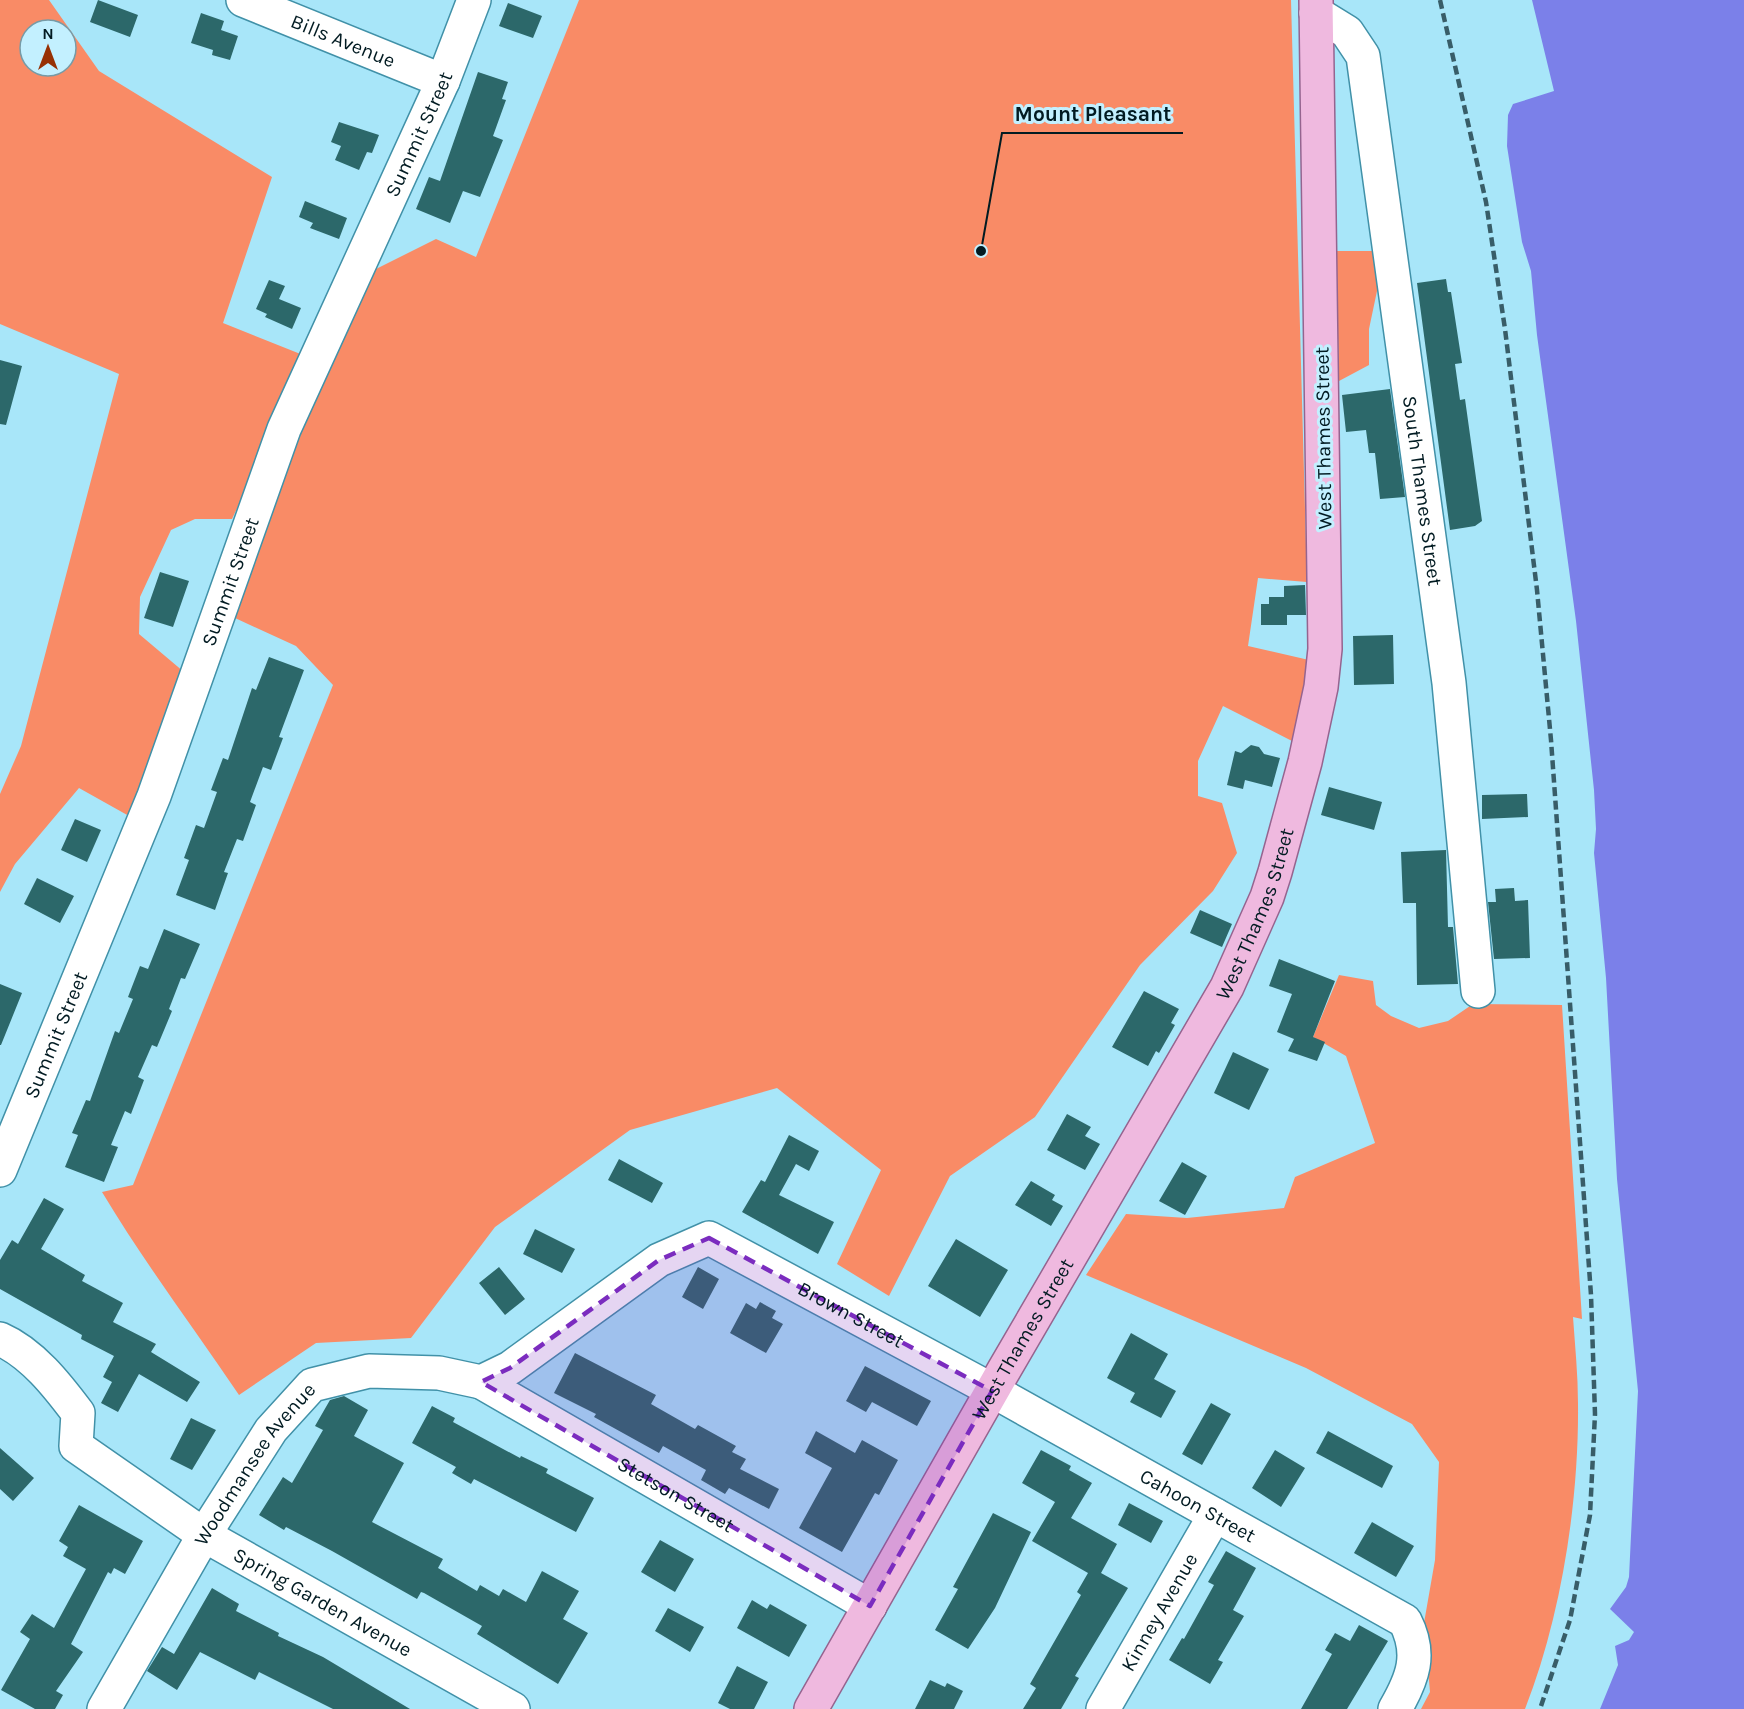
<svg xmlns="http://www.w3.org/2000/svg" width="1744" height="1709" font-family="Karla,sans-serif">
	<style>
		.green { fill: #f98b66; fill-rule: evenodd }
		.water { fill: #7b80e9 }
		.building { fill: #2c686a }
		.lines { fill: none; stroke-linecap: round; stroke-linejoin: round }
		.minor-casing { stroke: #4191a8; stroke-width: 36 }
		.major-casing { stroke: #95648f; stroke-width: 36 }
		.minor { stroke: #fff; stroke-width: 33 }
		.major { stroke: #efb9df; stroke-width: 33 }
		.rail { stroke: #385d68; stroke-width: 4.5; stroke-dasharray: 9 4.5; stroke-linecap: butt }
		.marked { fill: #7b2cbf; fill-opacity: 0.2; stroke: #7b2cbf; stroke-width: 4.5; stroke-dasharray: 12 8; stroke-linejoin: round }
		.labels { text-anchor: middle; stroke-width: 6; stroke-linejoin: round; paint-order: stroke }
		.street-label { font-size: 20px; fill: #021b22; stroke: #c3f0ff }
		.leader { fill: none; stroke: #021b22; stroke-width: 2 }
		.callout-dot { fill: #021b22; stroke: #c3f0ff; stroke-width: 2 }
		.callout-label { font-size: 21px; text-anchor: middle; font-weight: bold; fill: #021b22; stroke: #c3f0ff; stroke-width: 6; stroke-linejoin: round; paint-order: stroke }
	</style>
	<rect width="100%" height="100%" fill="#a8e6f9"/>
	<path class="green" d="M0 0H49L99 71 272 177 223 323 308 357 232 519H195L171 530 140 597 139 634 184 672 129 816 79 788 15 864 0 892V794L21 746 119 374 0 324ZM30 30H66V66H30Z
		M579 0H1291L1307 582 1258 578 1248 646 1309 660 1292 741 1223 706 1198 761V796L1222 803 1237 853 1213 891 1140 965 1035 1117 950 1176 889 1296 837 1264 881 1170 777 1088 630 1130 495 1227 411 1338 316 1343 239 1395C193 1327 144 1262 102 1192L133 1185 333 685 296 646 235 618 279 461 364 275 436 239 476 257Z
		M1336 251H1379L1381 272 1369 329V365L1339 381Z
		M1339 975 1373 981 1376 1005 1391 1016 1419 1028 1448 1021 1473 1004 1562 1005 1582 1319 1573 1317C1575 1346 1578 1375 1578 1404 1579 1503 1561 1617 1525 1709H1421L1430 1692 1424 1623 1435 1560 1439 1462 1412 1424 1306 1368 1086 1275 1126 1214 1187 1218 1284 1208 1295 1177 1375 1143 1346 1056 1313 1037Z"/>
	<path class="water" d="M1532 0H1744V1709H1600L1618 1665 1615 1646 1629 1640 1634 1632 1610 1609 1626 1587 1629 1577 1638 1391 1617 1179 1606 978 1594 853 1596 829 1594 790 1576 621 1537 335 1531 271 1522 242 1507 146 1508 115 1513 104 1554 91Z"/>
	<path class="building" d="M98 0 138 15 130 37 90 22Z
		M508 3 542 16 533 38 499 26Z
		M201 13 224 21 221 30 238 36 230 60 212 55 213 50 191 43Z
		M478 72 508 82 502 99 506 100 493 136 503 140 480 197 463 191 450 223 416 209 429 177 440 181Z
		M339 122 379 135 372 153 367 152 359 170 335 160 341 146 331 142Z
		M305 201 347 218 339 239 310 228 313 223 299 217Z
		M1446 279 1448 292H1451L1462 363 1455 364 1460 400 1465 399 1482 521 1475 526 1450 530 1417 283Z
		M269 280 285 286 279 299 301 308 292 329 265 317 267 314 256 309Z
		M0 360 22 366 6 425 0 424Z
		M1390 389 1405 497 1380 499 1375 453H1369L1366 430 1346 432 1342 395Z
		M160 572 189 581 173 627 144 618Z
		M1305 585 1306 615H1287V625H1261V604H1269V597H1284V586Z
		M1393 635 1394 684 1354 685 1353 636Z
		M269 657 304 670 279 737 283 738 271 770 263 767 250 802 256 805 243 841 237 839 224 872 228 873 215 910 176 895 189 860 184 858 196 825 204 828 217 792 211 790 223 758 228 760 252 688 256 690Z
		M1251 745 1259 747 1264 754 1280 758 1272 787 1245 780 1243 789 1227 785 1235 751 1241 753Z
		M1329 787 1382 802 1374 830 1321 815Z
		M1527 794 1528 817 1482 819V795Z
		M75 819 101 830 87 862 61 850Z
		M1446 850 1448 927H1453L1458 984 1417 985 1416 903H1403L1401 852Z
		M37 878 74 896 60 923 24 904Z
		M1514 888 1515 901 1528 900 1530 958 1494 959 1488 902H1496L1495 889Z
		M1200 910 1232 924 1222 947 1190 933Z
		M164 929 200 944 185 979 181 978 169 1009 172 1011 157 1047 152 1045 138 1077 144 1080 131 1114 125 1111 111 1145 118 1147 104 1182 65 1167 78 1135 72 1133 86 1100 90 1101 115 1031 119 1033 133 999 128 997 140 966 148 969Z
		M1279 959 1335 981 1313 1037 1325 1042 1317 1061 1288 1051 1294 1039 1277 1032 1292 994 1269 986Z
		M0 984 22 993 1 1045H0Z
		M1144 991 1179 1009 1171 1023 1175 1025 1159 1053 1156 1051 1148 1066 1112 1047Z
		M1233 1052 1269 1069 1249 1110 1214 1093Z
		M1067 1114 1091 1127 1085 1136 1100 1144 1085 1170 1047 1150Z
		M789 1135 819 1151 809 1171 796 1164 779 1195 834 1222 818 1254 742 1212 761 1180 765 1182Z
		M619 1159 663 1183 652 1203 608 1180Z
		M1182 1162 1207 1176 1185 1215 1159 1201Z
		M1031 1181 1055 1195 1052 1200 1063 1206 1051 1226 1015 1205Z
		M44 1198 64 1209 41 1249 85 1275 82 1281 123 1303 113 1322 156 1344 151 1352 200 1382 187 1402 139 1374 118 1412 101 1403 112 1382 103 1377 114 1356 81 1339 82 1335 0 1289V1260L12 1240 18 1244Z
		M535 1229 575 1249 562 1273 523 1254Z
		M956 1239 1008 1270 980 1317 928 1286Z
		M499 1267 525 1299 505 1315 479 1283Z
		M698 1267 719 1279 703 1309 682 1297Z
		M760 1302 776 1311 772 1318 783 1324 766 1353 730 1333 746 1303 756 1309Z
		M1131 1333 1168 1354 1154 1379 1176 1391 1161 1418 1130 1402 1135 1393 1107 1378Z
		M575 1353 656 1395 651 1404 695 1429 698 1425 736 1446 732 1452 746 1459 740 1469 779 1489 769 1509 729 1488 725 1494 701 1480 706 1470 663 1446 659 1453 594 1417 596 1414 554 1393Z
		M865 1366 931 1401 917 1426 872 1402 866 1412 846 1401Z
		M344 1396 368 1410 354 1436 404 1463 372 1522 443 1559 438 1568 477 1591 480 1585 499 1596 503 1589 526 1602 542 1571 579 1591 563 1619 588 1633 558 1684 477 1634 482 1626 424 1593 421 1592 417 1599 332 1551 286 1527 284 1530 259 1515 283 1477 292 1483 323 1430 315 1426 330 1400Z
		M1211 1403 1231 1414 1202 1465 1182 1454Z
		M432 1406 455 1418 453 1422 520 1458 521 1456 548 1469 546 1473 594 1498 576 1532 474 1479 471 1484 452 1473 456 1467 412 1443Z
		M191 1418 216 1430 192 1470 170 1459Z
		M816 1431 855 1453 862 1440 898 1460 879 1495 875 1493 842 1552 799 1528 832 1468 805 1453Z
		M1328 1431 1393 1466 1382 1488 1316 1453Z
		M0 1448 34 1478 13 1501 0 1489Z
		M1041 1450 1071 1466 1069 1470 1092 1483 1071 1518 1117 1544 1101 1573 1128 1588 1075 1676 1079 1678 1061 1709H1023L1036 1688 1030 1684 1081 1595 1077 1592 1088 1573 1032 1541 1055 1502 1022 1483Z
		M1275 1450 1305 1468 1281 1507 1252 1488Z
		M1129 1503 1163 1521 1151 1543 1118 1525Z
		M79 1505 143 1541 125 1574 114 1568 111 1574 108 1572 71 1644 83 1652 56 1691 63 1695 55 1709H35L1 1690 30 1639 20 1632 32 1614 54 1628 86 1569 63 1556 68 1547 59 1541Z
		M993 1513 1031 1532 995 1608 968 1649 935 1630 958 1589 953 1587Z
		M1372 1522 1414 1546 1396 1577 1354 1553Z
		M660 1540 694 1559 675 1592 641 1572Z
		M1226 1551 1256 1568 1233 1610 1244 1616 1218 1660 1223 1662 1210 1684 1169 1660 1182 1638 1184 1639 1214 1585 1208 1582Z
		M212 1588 239 1604 236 1611 279 1633 278 1636 323 1657 410 1709H333L259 1672 255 1680 200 1652 177 1690 147 1671 162 1647 174 1654Z
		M752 1600 767 1609 770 1604 807 1625 789 1657 737 1628Z
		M668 1608 704 1627 690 1652 655 1631Z
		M1359 1625 1388 1641 1347 1709H1301L1332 1654 1325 1650 1335 1633 1350 1641Z
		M737 1666 768 1682 754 1709H730L718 1703Z
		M930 1680 945 1687 947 1683 963 1691 954 1709H915Z"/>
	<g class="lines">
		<g class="minor-casing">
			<g id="minor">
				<path id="s1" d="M243 0 443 81"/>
				<path id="s2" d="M1316 13 1347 32 1363 56 1449 683 1478 991"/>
				<path id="s3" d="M0 1170 154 796 284 429 443 81 474 0"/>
				<path id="s4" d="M0 1339C32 1353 57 1385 78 1413L76 1446 204 1535 513 1709"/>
				<path id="s5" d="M481 1382 870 1606"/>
				<path id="s6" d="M104 1709 204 1535 271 1430 312 1385 369 1371 439 1373 481 1382 510 1368 659 1260 709 1238 977 1382 1405 1621C1422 1654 1413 1678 1395 1709"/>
				<path id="s7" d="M1103 1709 1215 1515"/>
			</g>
		</g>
		<g class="major-casing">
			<g id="major">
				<path id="s8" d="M811 1709 1004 1370 1227 987 1267 897 1275 872 1305 762 1321 687 1325 649 1316 0"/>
			</g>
		</g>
		<use href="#minor" class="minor"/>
		<use href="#major" class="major"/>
		<path class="rail" d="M1440 0 1486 202 1505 329 1537 590 1551 740 1591 1295 1595 1414 1590 1515 1570 1620 1540 1709"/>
	</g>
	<path class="marked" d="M709 1238 992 1391 870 1606 481 1382 510 1368 659 1260Z"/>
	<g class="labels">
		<g class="street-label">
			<text dy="7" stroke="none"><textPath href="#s1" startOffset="108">Bills Avenue</textPath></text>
			<text dy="7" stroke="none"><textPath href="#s3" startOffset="1118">Summit Street</textPath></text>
			<text transform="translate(1323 438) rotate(-91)" y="7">West Thames Street</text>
			<text dy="7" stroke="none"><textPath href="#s2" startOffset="504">South Thames Street</textPath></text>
			<text dy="7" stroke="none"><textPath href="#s3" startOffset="632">Summit Street</textPath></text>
			<text dy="7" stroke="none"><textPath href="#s8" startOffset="912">West Thames Street</textPath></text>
			<text dy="7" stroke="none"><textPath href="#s3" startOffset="146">Summit Street</textPath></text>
			<text dy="7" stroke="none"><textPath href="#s6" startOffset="990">Brown Street</textPath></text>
			<text dy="7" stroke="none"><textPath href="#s8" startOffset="426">West Thames Street</textPath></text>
			<text dy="7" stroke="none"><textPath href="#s6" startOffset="288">Woodmansee Avenue</textPath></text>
			<text dy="7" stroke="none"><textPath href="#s5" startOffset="225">Stetson Street</textPath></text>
			<text dy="7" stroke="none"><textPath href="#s6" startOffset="1386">Cahoon Street</textPath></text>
			<text dy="7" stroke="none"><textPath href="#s4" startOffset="434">Spring Garden Avenue</textPath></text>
			<text dy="7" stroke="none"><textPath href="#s7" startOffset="112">Kinney Avenue</textPath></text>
		</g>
	</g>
	<path class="leader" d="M981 251L1002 133H1183"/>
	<circle class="callout-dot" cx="981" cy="251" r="6"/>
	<g class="callout-label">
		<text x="1093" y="121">Mount Pleasant</text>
	</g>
	<g transform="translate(48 48)"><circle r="28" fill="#c3f0ff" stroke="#769ba7" stroke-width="1.5"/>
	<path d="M0-4.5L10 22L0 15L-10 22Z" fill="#973104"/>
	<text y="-9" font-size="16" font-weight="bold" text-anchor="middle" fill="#021b22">N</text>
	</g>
</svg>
